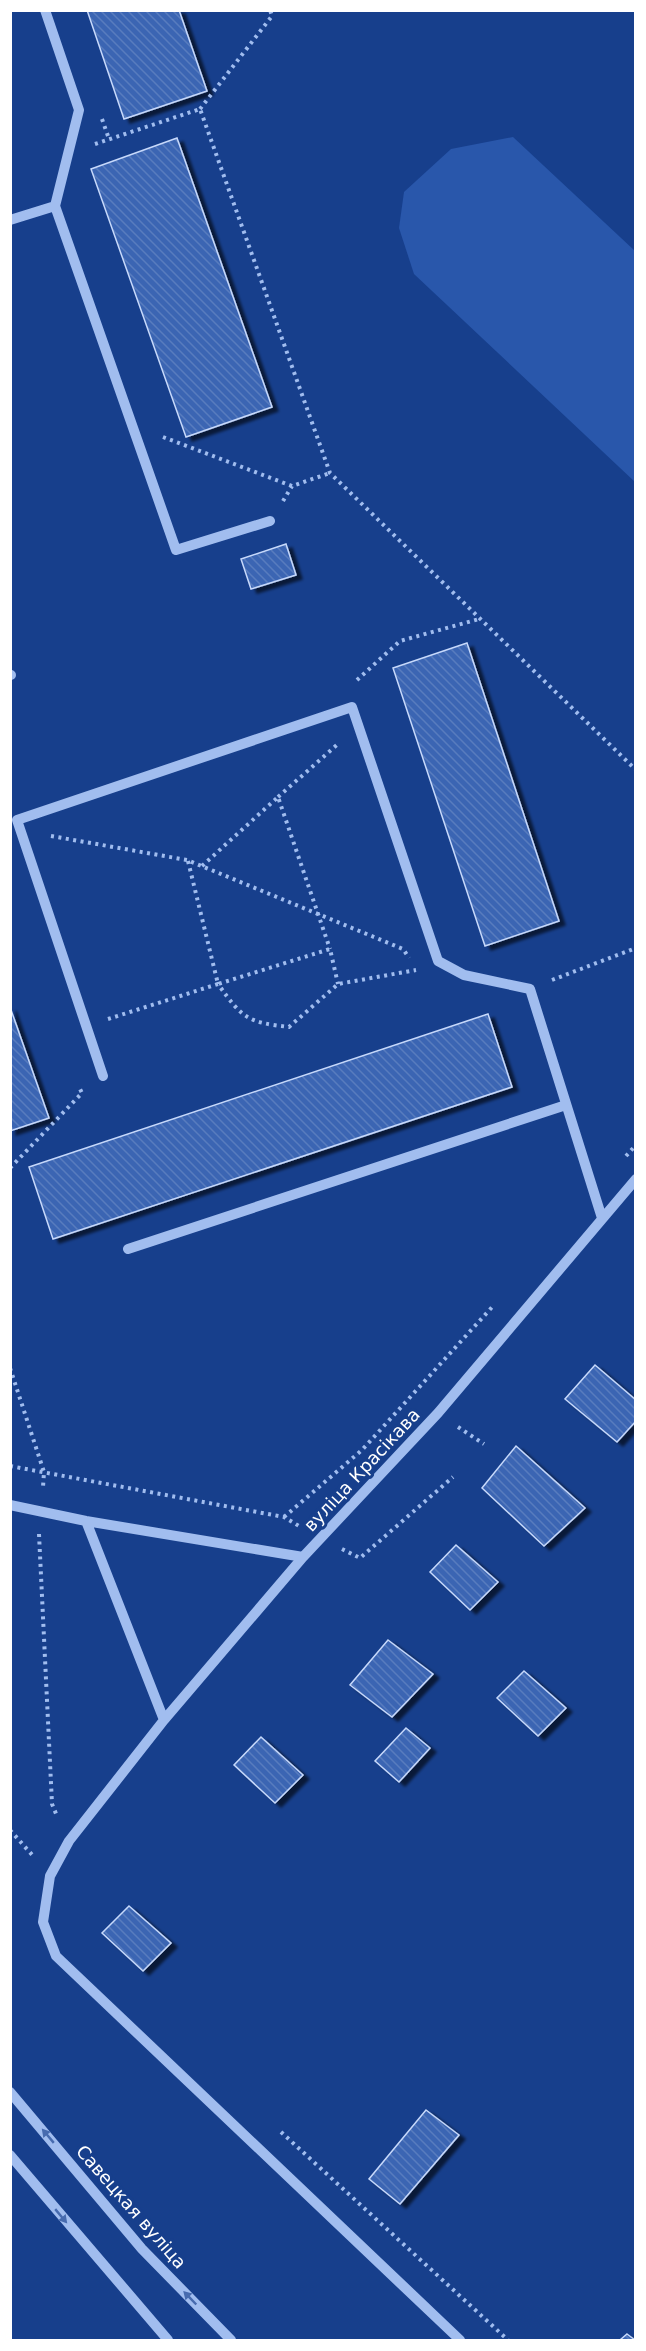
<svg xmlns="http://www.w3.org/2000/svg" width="646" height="2351" font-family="'DejaVu Sans',sans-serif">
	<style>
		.park { fill: #2957ab }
		.building { fill: url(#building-back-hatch); stroke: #c7d9fb; stroke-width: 1.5; filter: url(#shadow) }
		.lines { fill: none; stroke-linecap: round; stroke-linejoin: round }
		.path { stroke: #a1bdef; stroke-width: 4; stroke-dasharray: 3 4.5; stroke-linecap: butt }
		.minor { stroke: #a1bdef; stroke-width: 10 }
		.oneway { fill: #476baf }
		.labels { text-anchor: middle; stroke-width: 6; stroke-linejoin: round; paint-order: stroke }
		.street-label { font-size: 18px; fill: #fff; stroke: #173f8c }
	</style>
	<defs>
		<pattern id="building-back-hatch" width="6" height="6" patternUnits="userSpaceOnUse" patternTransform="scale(1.5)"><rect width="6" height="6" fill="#3b65b3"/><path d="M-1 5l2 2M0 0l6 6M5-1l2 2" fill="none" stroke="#587cbe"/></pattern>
		<filter id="shadow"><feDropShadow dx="6" dy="4" stdDeviation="1.5" flood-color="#0009"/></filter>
	</defs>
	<rect width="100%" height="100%" fill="#173f8c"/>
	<path class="park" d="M513 137 635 251V482L414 274 399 228 404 192 451 149Z"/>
	<path class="building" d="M87 10H179L207 91 124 119Z
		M177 138 272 407 186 437 91 169Z
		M286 544 296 575 251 589 241 559Z
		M467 643 559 921 485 946 393 668Z
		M10 1007 49 1118 10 1131Z
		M488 1014 512 1087 53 1239 29 1167Z
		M595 1365 636 1400V1421L617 1442 565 1399Z
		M516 1446 585 1508 544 1546 482 1488Z
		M456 1545 498 1582 470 1610 430 1572Z
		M388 1640 433 1674 392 1717 350 1685Z
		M524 1671 566 1708 538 1736 497 1698Z
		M406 1728 430 1748 399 1782 375 1761Z
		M261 1737 303 1775 275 1803 234 1765Z
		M129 1906 171 1943 143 1971 102 1933Z
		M426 2110 459 2135 400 2204 369 2179Z
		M627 2334 635 2340H620Z"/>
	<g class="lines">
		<path class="path" d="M200 109 272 16 270 10
			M102 119 109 139
			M95 144 200 109 330 473 636 770
			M163 437 292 486 330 473
			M283 501 292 486
			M357 680 400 641 479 619
			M278 797 338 744
			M51 836 187 860 403 949 409 958
			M188 861 218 984 330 949 338 984
			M202 866 278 797 330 949
			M552 980 636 948
			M108 1019 218 984C243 1019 247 1022 289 1027L338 984 416 970
			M626 1156 636 1145
			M10 1168 82 1093 80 1089
			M10 1368 44 1472 43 1487
			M458 1427 484 1444
			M10 1466 284 1517 299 1526
			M284 1517 362 1450 494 1305
			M39 1534 52 1804 57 1816
			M342 1549 360 1558 453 1477
			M10 1830 34 1857
			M281 2132 508 2340"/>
		<path class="minor" d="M45 10 79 110 55 206
			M10 220 55 206 176 550 270 521
			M10 675H11
			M103 1076 17 820 352 707 438 961 464 975 530 989 602 1218
			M128 1249 566 1105
			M10 1505 86 1521 303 1557 438 1413 636 1179
			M86 1521 164 1720
			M303 1557 164 1720 69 1841 50 1876 43 1922 56 1956 460 2340
			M10 2092 142 2249 231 2340
			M10 2155 168 2340"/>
	</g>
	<defs><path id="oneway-solid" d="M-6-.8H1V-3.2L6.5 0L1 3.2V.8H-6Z" transform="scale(1.5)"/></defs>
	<g class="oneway">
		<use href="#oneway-solid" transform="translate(48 2136) rotate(-130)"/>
		<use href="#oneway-solid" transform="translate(61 2216) rotate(50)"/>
		<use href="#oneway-solid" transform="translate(190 2298) rotate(-134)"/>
	</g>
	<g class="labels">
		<g class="street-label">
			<text transform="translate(362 1470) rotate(-47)" y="6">вуліца Красікава</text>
			<text transform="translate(131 2207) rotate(49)" y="6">Савецкая вуліца</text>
		</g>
	</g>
	<rect width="646" height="2351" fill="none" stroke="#ffffff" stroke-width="24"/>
</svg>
